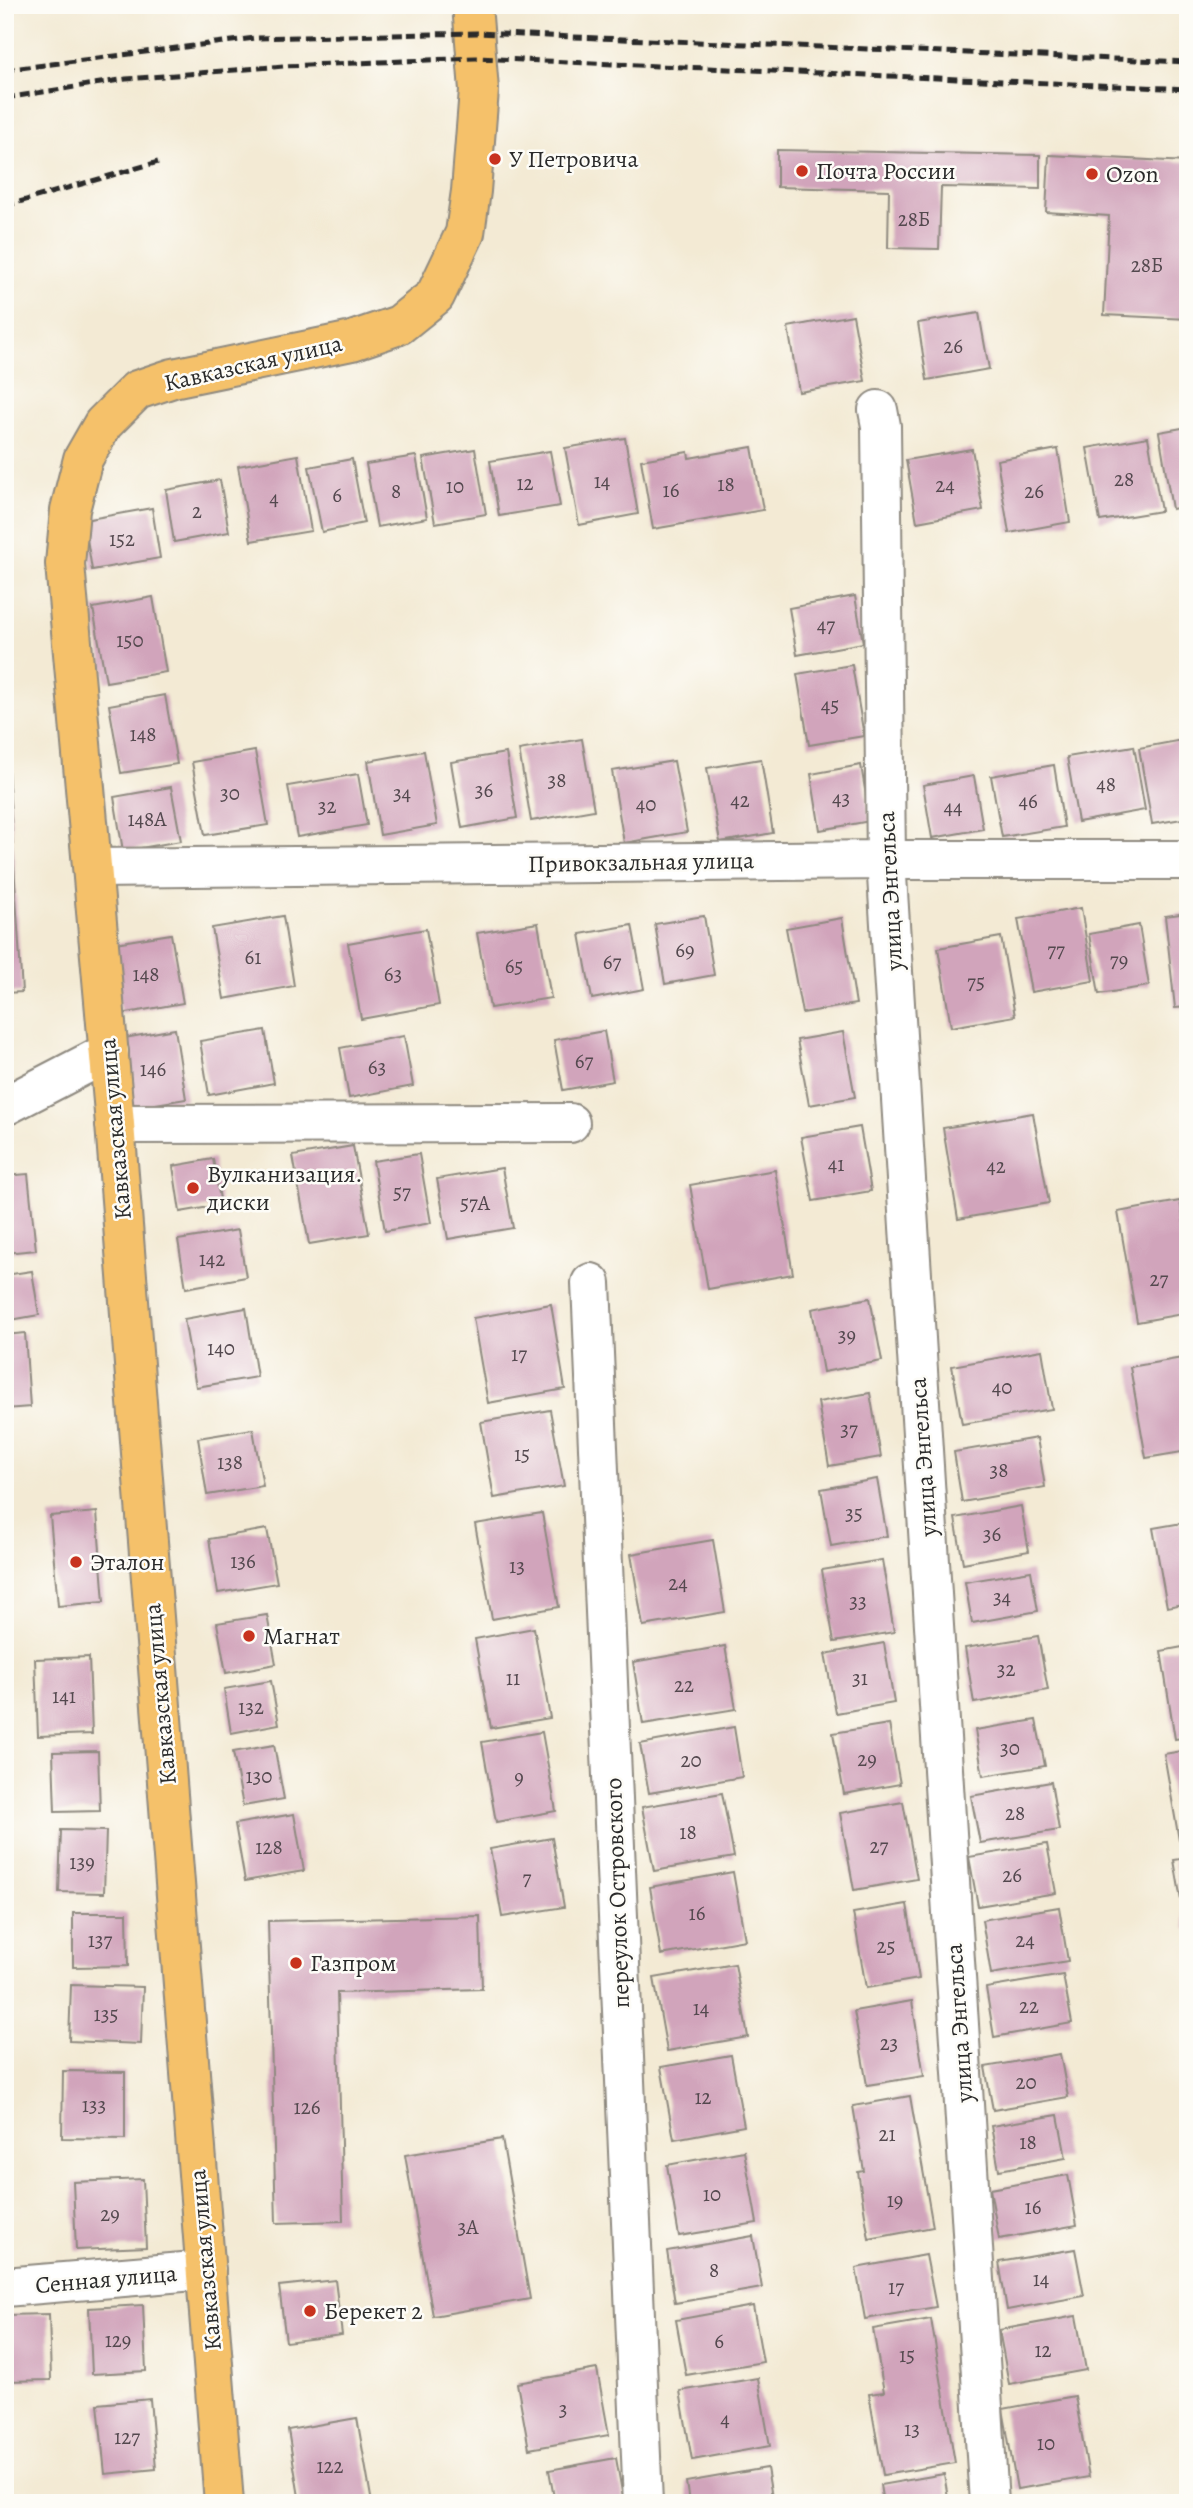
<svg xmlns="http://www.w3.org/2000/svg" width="1193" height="2508" font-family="Alegreya,serif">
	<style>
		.building { fill: #d1a4bb }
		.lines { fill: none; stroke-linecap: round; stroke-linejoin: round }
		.minor-casing { stroke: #8f8a80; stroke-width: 42 }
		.major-casing { stroke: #8f8a80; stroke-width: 42 }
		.minor { stroke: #fff; stroke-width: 38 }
		.major { stroke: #f5c16b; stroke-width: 38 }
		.rail { stroke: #2b2b2b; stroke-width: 5; stroke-dasharray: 10 5; stroke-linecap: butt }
		.poi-dot { fill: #c8321e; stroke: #fdfcf7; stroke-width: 2.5 }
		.labels { text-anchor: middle; stroke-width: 5; stroke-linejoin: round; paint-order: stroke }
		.number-label { font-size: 21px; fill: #54494f }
		.poi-label { font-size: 24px; fill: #2b2b2b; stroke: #fdfcf7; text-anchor: start }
		.street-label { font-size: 24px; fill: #2b2b2b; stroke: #fdfcf7 }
	</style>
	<rect width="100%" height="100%" fill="#fdfcf7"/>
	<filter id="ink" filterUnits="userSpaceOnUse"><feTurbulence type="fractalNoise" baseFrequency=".0143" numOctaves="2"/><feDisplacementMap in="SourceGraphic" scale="14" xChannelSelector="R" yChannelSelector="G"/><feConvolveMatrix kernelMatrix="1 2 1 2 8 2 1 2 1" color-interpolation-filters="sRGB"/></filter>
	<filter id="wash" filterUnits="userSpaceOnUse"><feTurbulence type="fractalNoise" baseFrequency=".00686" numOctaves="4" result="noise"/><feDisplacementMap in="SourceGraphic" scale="28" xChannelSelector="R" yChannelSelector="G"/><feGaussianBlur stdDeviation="1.57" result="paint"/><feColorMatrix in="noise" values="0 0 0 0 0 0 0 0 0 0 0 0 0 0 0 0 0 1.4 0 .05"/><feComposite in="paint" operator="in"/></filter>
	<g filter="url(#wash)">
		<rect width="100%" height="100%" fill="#f3ead4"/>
		<g id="blocks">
			<path class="building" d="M777 150 1040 155V189L941 187 939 249 888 248 889 190 777 187Z
				M1049 155 1188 162V319L1104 315 1109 216 1046 212Z
				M979 313 989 369 927 380 918 323Z
				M853 315 865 381 799 392 788 327Z
				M1188 427V506L1172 509 1159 432Z
				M1148 437 1161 511 1100 521 1087 448Z
				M625 438 638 514 579 525 565 448Z
				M752 447 763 510 653 529 641 460 688 452 689 458Z
				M475 449 486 514 435 523 423 458Z
				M972 449 983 510 917 522 906 460Z
				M1058 449 1070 522 1009 533 997 460Z
				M550 451 560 506 499 516 490 461Z
				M298 455 311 531 251 541 238 466Z
				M416 456 427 518 377 527 366 464Z
				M352 459 364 523 322 532 309 467Z
				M220 480 229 532 174 542 166 490Z
				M152 508 160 558 92 570 84 520Z
				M855 596 863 643 797 655 789 608Z
				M153 597 166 672 106 682 93 608Z
				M852 665 864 736 809 745 797 674Z
				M165 695 177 764 121 773 109 705Z
				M582 739 594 810 531 821 519 750Z
				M1188 739V818L1152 824 1139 748Z
				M1134 746 1145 810 1078 822 1067 757Z
				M255 751 268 825 205 835 192 762Z
				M424 751 437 825 380 835 368 761Z
				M5 753H7L22 992 5 993Z
				M506 753 517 818 462 828 451 762Z
				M761 759 773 833 720 842 707 768Z
				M674 761 687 832 624 843 612 771Z
				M861 765 870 821 820 830 811 774Z
				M1054 765 1064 827 1002 837 991 776Z
				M358 774 367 825 297 837 288 786Z
				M974 776 983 829 932 838 923 785Z
				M171 787 181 841 123 851 114 797Z
				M1081 908 1093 981 1031 992 1018 919Z
				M1188 913V1007L1175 1008 1165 916Z
				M283 916 294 986 224 999 212 928Z
				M704 916 714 975 665 984 655 924Z
				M842 918 856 1004 802 1013 786 928Z
				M538 923 551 998 490 1008 477 933Z
				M632 925 644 989 592 999 580 934Z
				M1139 925 1149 986 1099 994 1089 934Z
				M426 929 439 1005 361 1019 348 943Z
				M171 934 183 1003 121 1014 109 944Z
				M1001 937 1015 1016 951 1027 938 948Z
				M175 1029 186 1099 131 1108 119 1039Z
				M265 1030 274 1083 209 1095 200 1041Z
				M604 1031 613 1081 563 1090 554 1040Z
				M843 1032 855 1097 809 1105 797 1040Z
				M404 1036 413 1086 349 1098 340 1048Z
				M1033 1113 1049 1203 958 1219 943 1128Z
				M860 1127 871 1191 813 1201 801 1137Z
				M353 1146 369 1234 309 1244 293 1156Z
				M419 1154 431 1223 385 1231 373 1161Z
				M213 1159 221 1205 180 1212 173 1166Z
				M502 1168 513 1228 448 1239 437 1179Z
				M775 1170 793 1274 708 1289 690 1185Z
				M28 1174 36 1250 5 1253V1176Z
				M1180 1201 1188 1246V1313L1137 1322 1118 1212Z
				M238 1230 246 1277 186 1288 178 1240Z
				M32 1271 39 1315 5 1321V1275Z
				M870 1298 882 1361 823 1372 812 1309Z
				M551 1304 565 1389 488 1403 473 1318Z
				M246 1308 257 1377 196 1387 184 1319Z
				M25 1333 30 1407 5 1409V1335Z
				M1042 1350 1052 1409 962 1424 952 1366Z
				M1188 1357V1451L1146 1458 1130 1367Z
				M870 1393 881 1457 829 1466 818 1402Z
				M550 1410 564 1486 494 1498 481 1422Z
				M253 1429 263 1486 207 1495 198 1438Z
				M1037 1438 1045 1487 962 1502 954 1452Z
				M877 1479 887 1536 831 1546 821 1489Z
				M1021 1506 1029 1551 963 1563 955 1518Z
				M97 1512 104 1602 58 1606 50 1516Z
				M542 1513 559 1607 492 1619 475 1524Z
				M1188 1522V1603L1167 1607 1153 1528Z
				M267 1529 277 1583 218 1593 209 1539Z
				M713 1540 725 1612 643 1626 631 1554Z
				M882 1560 894 1632 834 1642 822 1570Z
				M1031 1571 1038 1611 972 1623 965 1582Z
				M267 1615 276 1664 226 1673 217 1623Z
				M534 1628 550 1718 491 1728 475 1639Z
				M1038 1636 1048 1690 974 1703 965 1648Z
				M884 1643 894 1703 836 1713 825 1654Z
				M725 1646 736 1709 643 1724 633 1662Z
				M1188 1646V1737L1175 1739 1161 1651Z
				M89 1657 92 1734 38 1736 35 1659Z
				M271 1681 279 1724 231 1733 224 1689Z
				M1036 1720 1045 1766 983 1776 975 1730Z
				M889 1724 900 1784 844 1794 833 1733Z
				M734 1727 742 1777 649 1793 640 1744Z
				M542 1732 556 1811 496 1822 482 1742Z
				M274 1745 284 1799 243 1806 233 1752Z
				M1188 1750V1838L1179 1840 1164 1754Z
				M98 1751 100 1811 55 1812 53 1752Z
				M1051 1782 1059 1830 980 1843 971 1796Z
				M722 1793 734 1857 654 1871 642 1807Z
				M903 1802 917 1879 854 1890 840 1813Z
				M294 1814 304 1871 245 1881 235 1824Z
				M61 1830 106 1831 104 1893 59 1892Z
				M552 1838 564 1907 502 1917 490 1849Z
				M1047 1844 1056 1893 978 1906 969 1857Z
				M1188 1858V1929H1186L1174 1860Z
				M733 1872 745 1940 661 1955 650 1887Z
				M907 1904 919 1979 866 1988 853 1913Z
				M1059 1907 1068 1961 991 1974 982 1920Z
				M73 1913H127L128 1966 73 1967Z
				M480 1916 482 1989 337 1993 343 2221 276 2223 268 1921Z
				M735 1964 748 2037 667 2051 654 1978Z
				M1063 1975 1072 2023 994 2037 986 1988Z
				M71 1985 143 1987 141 2044 69 2041Z
				M912 2001 924 2076 867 2085 854 2011Z
				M1060 2054 1068 2097 993 2110 985 2067Z
				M731 2055 744 2126 674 2139 661 2067Z
				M63 2071 125 2072V2139L62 2138Z
				M910 2096 933 2227 869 2239 858 2172 864 2171 853 2106Z
				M1058 2115 1066 2158 999 2170 991 2126Z
				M502 2139 530 2299 433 2316 405 2155Z
				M744 2151 757 2223 679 2236 667 2165Z
				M1068 2175 1077 2225 999 2239 990 2189Z
				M143 2179 146 2247 76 2250 73 2182Z
				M753 2236 762 2288 675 2303 667 2251Z
				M1075 2249 1084 2296 1007 2310 999 2262Z
				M926 2255 936 2307 865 2319 856 2268Z
				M335 2280 342 2335 286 2342 279 2286Z
				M143 2305 146 2371 92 2374 89 2308Z
				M753 2306 763 2362 686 2375 676 2320Z
				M49 2314 51 2380 5 2381V2315Z
				M1076 2316 1086 2370 1009 2384 999 2330Z
				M931 2319 955 2463 883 2475 869 2394 884 2392 873 2329Z
				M597 2369 609 2435 529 2449 517 2383Z
				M758 2378 770 2446 692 2460 680 2391Z
				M1075 2396 1089 2477 1017 2489 1003 2409Z
				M150 2399 156 2469 105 2474 98 2404Z
				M357 2418 372 2503H300L288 2430Z
				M616 2458 624 2503H555L549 2470Z
				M767 2468 773 2503H689L686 2482Z
				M944 2474 949 2503H883L880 2485Z
				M1080 2497 1081 2503H1056V2501Z"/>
		</g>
	</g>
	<g filter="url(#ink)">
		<use href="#blocks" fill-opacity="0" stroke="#8f8a80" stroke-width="2"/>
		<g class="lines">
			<g class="minor-casing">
				<path id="minor" d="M878 410 881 426 886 860 989 2503
					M94 868 886 860H1188
					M5 1106 109 1052
					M115 1124 570 1123
					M591 1283 643 2503
					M5 2287 206 2270"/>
			</g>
			<g class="major-casing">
				<path id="major" d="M224 2503 115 1124 65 564 70 510 83 459 103 424 137 390 173 378 352 341 399 325 435 296 465 233 471 191 479 90 472 5"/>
			</g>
			<use href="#minor" class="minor"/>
			<use href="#major" class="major"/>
			<path class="rail" d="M5 70 255 38 476 33 1188 62
				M5 98 126 79 284 66 476 58 1188 89
				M5 206 158 162"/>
		</g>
	</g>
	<g class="poi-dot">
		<circle cx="495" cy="159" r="7"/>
		<circle cx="802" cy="171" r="7"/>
		<circle cx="1092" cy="174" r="7"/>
		<circle cx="193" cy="1188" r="7"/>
		<circle cx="76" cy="1562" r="7"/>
		<circle cx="249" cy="1636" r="7"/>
		<circle cx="296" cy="1963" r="7"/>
		<circle cx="310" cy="2311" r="7"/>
	</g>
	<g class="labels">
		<g class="number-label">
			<text x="914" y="226">28Б</text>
			<text x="1147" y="272">28Б</text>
			<text x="953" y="353">26</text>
			<text x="1124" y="486">28</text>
			<text x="602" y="488">14</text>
			<text x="525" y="490">12</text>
			<text x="726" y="491">18</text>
			<text x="945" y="492">24</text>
			<text x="455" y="493">10</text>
			<text x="671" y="497">16</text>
			<text x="396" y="498">8</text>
			<text x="1034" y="498">26</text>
			<text x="337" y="502">6</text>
			<text x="274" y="505">4</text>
			<text x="197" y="518">2</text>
			<text x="122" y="546">152</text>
			<text x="826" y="632">47</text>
			<text x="130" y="647">150</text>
			<text x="830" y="712">45</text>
			<text x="143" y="741">148</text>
			<text x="557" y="787">38</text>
			<text x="1106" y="791">48</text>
			<text x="484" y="797">36</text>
			<text x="230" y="800">30</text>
			<text x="402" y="800">34</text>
			<text x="841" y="805">43</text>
			<text x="740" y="807">42</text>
			<text x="1028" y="808">46</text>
			<text x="646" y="811">40</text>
			<text x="327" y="813">32</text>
			<text x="953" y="814">44</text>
			<text x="147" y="826">148А</text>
			<text x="685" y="957">69</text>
			<text x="1056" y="957">77</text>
			<text x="253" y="964">61</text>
			<text x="1119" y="967">79</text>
			<text x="612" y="969">67</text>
			<text x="514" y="973">65</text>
			<text x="146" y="981">148</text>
			<text x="393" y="981">63</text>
			<text x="976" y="989">75</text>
			<text x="584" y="1068">67</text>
			<text x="377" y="1074">63</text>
			<text x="153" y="1076">146</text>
			<text x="836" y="1171">41</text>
			<text x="996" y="1173">42</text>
			<text x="402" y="1199">57</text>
			<text x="475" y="1210">57А</text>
			<text x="212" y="1266">142</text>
			<text x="1159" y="1286">27</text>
			<text x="847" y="1342">39</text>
			<text x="221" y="1355">140</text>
			<text x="519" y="1361">17</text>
			<text x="1002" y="1394">40</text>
			<text x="849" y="1436">37</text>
			<text x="522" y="1461">15</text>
			<text x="230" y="1469">138</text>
			<text x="999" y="1477">38</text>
			<text x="854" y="1520">35</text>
			<text x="992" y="1541">36</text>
			<text x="243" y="1568">136</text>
			<text x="517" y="1573">13</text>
			<text x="678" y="1590">24</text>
			<text x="1002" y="1604">34</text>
			<text x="858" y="1608">33</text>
			<text x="1006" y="1676">32</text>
			<text x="513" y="1685">11</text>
			<text x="860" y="1685">31</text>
			<text x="684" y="1692">22</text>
			<text x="64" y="1703">141</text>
			<text x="251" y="1714">132</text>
			<text x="1010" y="1755">30</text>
			<text x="867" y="1766">29</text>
			<text x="691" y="1767">20</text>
			<text x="259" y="1783">130</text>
			<text x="519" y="1784">9</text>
			<text x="1015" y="1820">28</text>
			<text x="688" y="1839">18</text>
			<text x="879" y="1853">27</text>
			<text x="269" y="1854">128</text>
			<text x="82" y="1869">139</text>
			<text x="1012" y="1882">26</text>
			<text x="527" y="1885">7</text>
			<text x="697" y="1920">16</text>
			<text x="100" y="1947">137</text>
			<text x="1025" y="1947">24</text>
			<text x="886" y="1953">25</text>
			<text x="1029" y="2013">22</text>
			<text x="701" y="2015">14</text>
			<text x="106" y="2021">135</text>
			<text x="889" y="2050">23</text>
			<text x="1026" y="2089">20</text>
			<text x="703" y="2104">12</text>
			<text x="94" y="2112">133</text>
			<text x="307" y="2114">126</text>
			<text x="887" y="2141">21</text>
			<text x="1028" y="2149">18</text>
			<text x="712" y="2201">10</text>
			<text x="895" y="2207">19</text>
			<text x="1033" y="2214">16</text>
			<text x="110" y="2221">29</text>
			<text x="468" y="2234">3А</text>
			<text x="714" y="2277">8</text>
			<text x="1041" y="2286">14</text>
			<text x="896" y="2294">17</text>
			<text x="118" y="2347">129</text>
			<text x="719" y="2348">6</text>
			<text x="1043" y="2357">12</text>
			<text x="907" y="2362">15</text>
			<text x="563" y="2416">3</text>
			<text x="725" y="2426">4</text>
			<text x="912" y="2436">13</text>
			<text x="127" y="2444">127</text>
			<text x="1046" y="2450">10</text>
			<text x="330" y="2473">122</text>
		</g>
		<g class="poi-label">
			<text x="509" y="167">У Петровича</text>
			<text x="816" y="179">Почта России</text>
			<text x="1106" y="182">Ozon</text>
			<text x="207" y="1182">Вулканизация.<tspan x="207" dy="28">диски</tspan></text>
			<text x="90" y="1570">Эталон</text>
			<text x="263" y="1644">Магнат</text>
			<text x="310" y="1971">Газпром</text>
			<text x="324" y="2319">Берекет 2</text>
		</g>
		<g class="street-label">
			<text transform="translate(253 363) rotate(-13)" y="8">Кавказская улица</text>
			<text transform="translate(641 862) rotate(-1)" y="8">Привокзальная улица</text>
			<text transform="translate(890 891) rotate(-93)" y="8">улица Энгельса</text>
			<text transform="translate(115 1129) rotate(-95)" y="8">Кавказская улица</text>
			<text transform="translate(923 1457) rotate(-94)" y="8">улица Энгельса</text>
			<text transform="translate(160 1694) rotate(-95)" y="8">Кавказская улица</text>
			<text transform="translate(617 1893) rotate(-92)" y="8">переулок Островского</text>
			<text transform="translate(959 2023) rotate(-94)" y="8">улица Энгельса</text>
			<text transform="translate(205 2260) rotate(-95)" y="8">Кавказская улица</text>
			<text transform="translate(106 2279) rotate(-5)" y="8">Сенная улица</text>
		</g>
	</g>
	<rect width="1193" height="2508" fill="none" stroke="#fdfcf7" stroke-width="28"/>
</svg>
